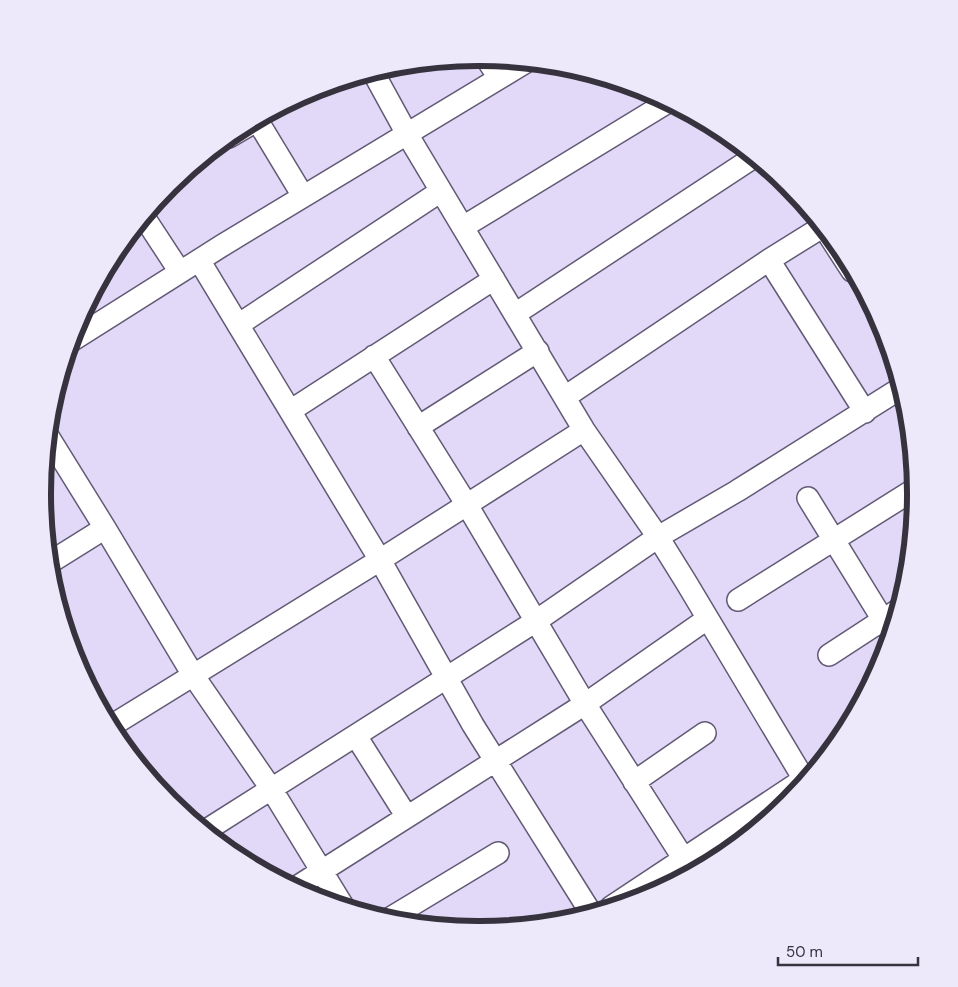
<svg xmlns="http://www.w3.org/2000/svg" width="958" height="987" font-family="'DM Sans',sans-serif">
	<style>
		.lines { fill: none; stroke-linecap: round; stroke-linejoin: round }
		.street-casing { stroke: #625a75; stroke-width: 24 }
		.street { stroke: #fff; stroke-width: 21 }
		.rim { fill: none; stroke: #36333f; stroke-width: 6 }
	</style>
	<rect width="100%" height="100%" fill="#e2d9f8"/>
	<g class="lines">
		<g class="street-casing">
			<path id="street" d="M486 58 499 78
				M373 72 407 134 584 430 658 537 686 582 805 781
				M257 120 303 196
				M229 137 261 118
				M144 217 180 272
				M463 227 668 102
				M830 237 852 271
				M199 260 380 560 473 725 591 913
				M769 260 865 412
				M515 314 754 157
				M238 325 441 191
				M71 341 223 245 526 62
				M374 356 467 505 585 704 692 872
				M565 397 769 260 822 227
				M290 411 494 279
				M418 427 538 351
				M48 436 105 528 193 675 272 790 343 906
				M808 498 891 633
				M49 563 105 528
				M738 600 915 489
				M829 655 898 610
				M111 726 380 560 584 430
				M356 736 407 817
				M634 782 705 733
				M205 831 536 621 658 537 737 491 901 388
				M295 888 585 704 707 619
				M611 907 810 775
				M387 920 498 853"/>
		</g>
		<use href="#street" class="street"/>
	</g>
	<path d="M0 0H958V987H0ZM478 66H480A427 427 0 0 1 907 493V494A427 427 0 0 1 480 921H478A427 427 0 0 1 51 494V493A427 427 0 0 1 478 66Z" fill="#eee8fb" fill-rule="evenodd"/>
	<path class="rim" d="M478 66H480A427 427 0 0 1 907 493V494A427 427 0 0 1 480 921H478A427 427 0 0 1 51 494V493A427 427 0 0 1 478 66Z"/>
	<path d="M778 957v8h140v-8" fill="none" stroke="#36333f" stroke-width="2.5"/>
	<text x="786" y="957" font-size="15" fill="#36333f" stroke="#eee8fb" stroke-width="4" paint-order="stroke">50 m</text>
</svg>
